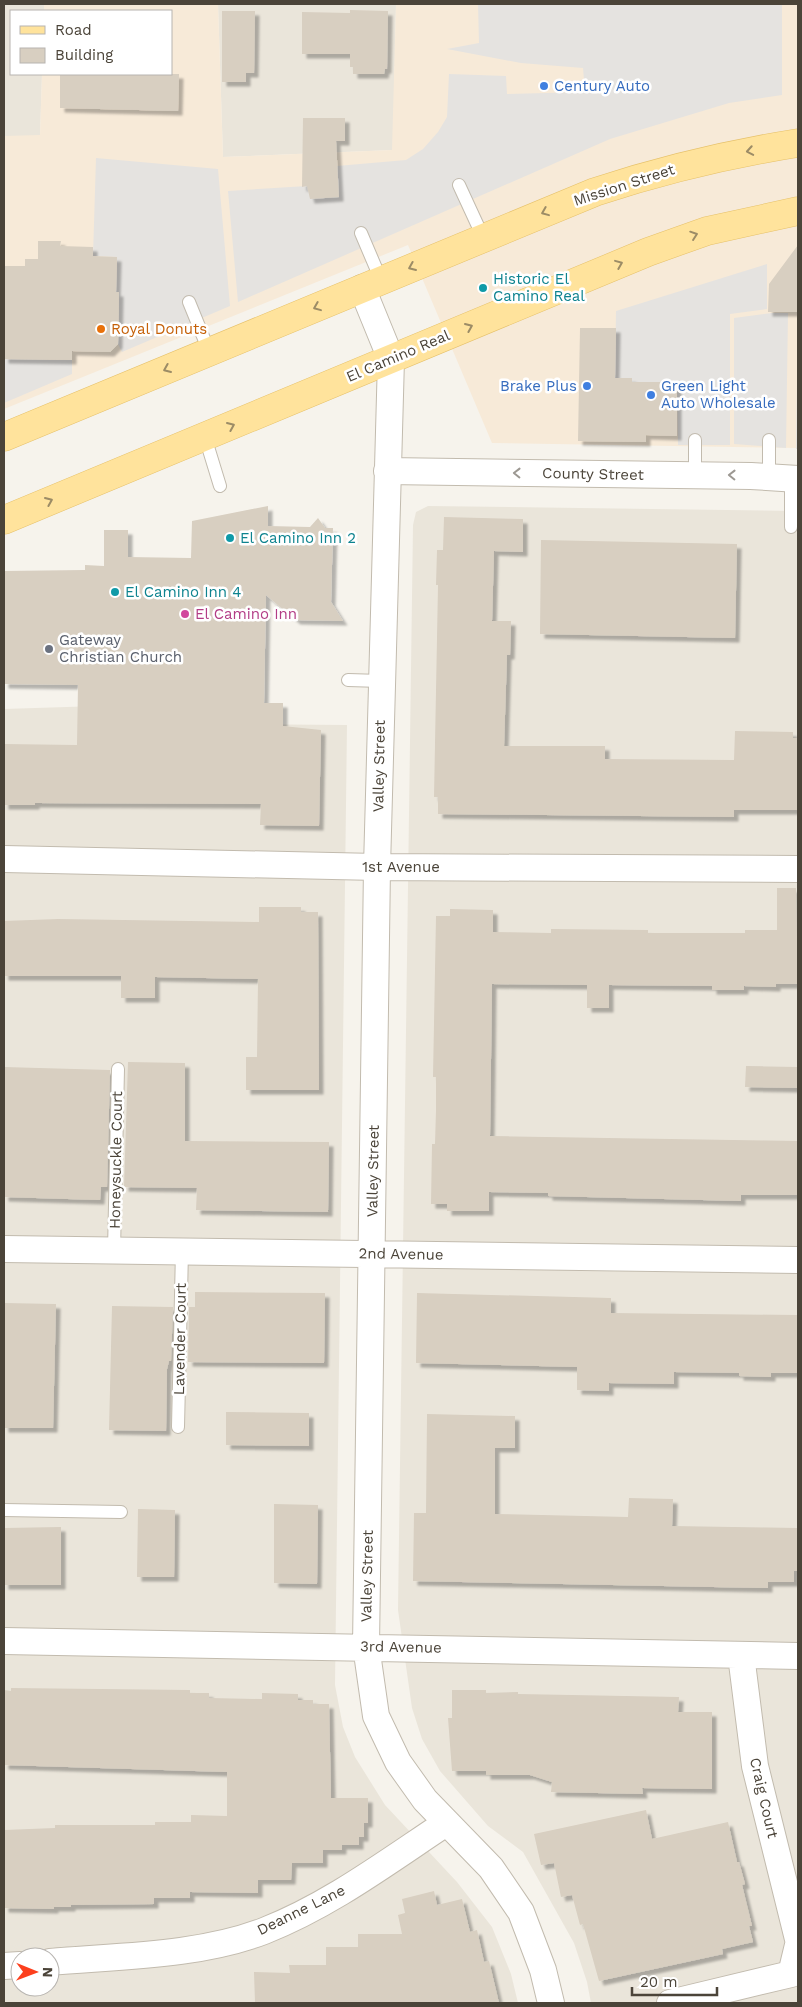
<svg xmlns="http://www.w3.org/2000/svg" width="802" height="2007" font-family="'Work Sans',sans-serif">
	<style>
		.residential { fill: #eae5da; fill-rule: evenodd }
		.commercial { fill: #f7ead8 }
		.parking { fill: #e5e3e0 }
		.building { fill: #d8cfc1; filter: url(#shadow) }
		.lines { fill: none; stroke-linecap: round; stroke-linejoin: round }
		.lane-casing { stroke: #c2bbae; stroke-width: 14 }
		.street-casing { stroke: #c2bbae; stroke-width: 28 }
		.primary-casing { stroke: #e6c16a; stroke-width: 29 }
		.lane { stroke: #fff; stroke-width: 12 }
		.street { stroke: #fff; stroke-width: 26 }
		.primary { stroke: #ffe39c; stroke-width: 28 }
		.oneway { stroke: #9c8c66 }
		.oneway2 { stroke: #9c9892 }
		.shop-dot { fill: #3f7fe0; stroke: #fff; stroke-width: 2 }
		.culture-dot { fill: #0f9aa8; stroke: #fff; stroke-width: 2 }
		.food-dot { fill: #e8710a; stroke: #fff; stroke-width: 2 }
		.hotel-dot { fill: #d1479c; stroke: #fff; stroke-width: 2 }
		.worship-dot { fill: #6b7280; stroke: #fff; stroke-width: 2 }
		.labels { text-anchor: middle; stroke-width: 5; stroke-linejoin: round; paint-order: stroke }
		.shop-label { font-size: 15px; fill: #366cbe; stroke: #fff; text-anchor: start }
		.street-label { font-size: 15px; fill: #4b4439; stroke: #fff }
		.culture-label { font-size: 15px; fill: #0d838f; stroke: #fff; text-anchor: start }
		.food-label { font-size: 15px; fill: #c56008; stroke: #fff; text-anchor: start }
		.hotel-label { font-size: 15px; fill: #b23c85; stroke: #fff; text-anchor: start }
		.worship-label { font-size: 15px; fill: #5b616d; stroke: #fff; text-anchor: start }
	</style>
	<defs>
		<filter id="shadow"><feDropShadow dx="4.5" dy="4.5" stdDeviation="1" flood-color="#0004"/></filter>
	</defs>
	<rect width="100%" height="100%" fill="#f6f3ec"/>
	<path class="residential" d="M4 4H44V11H11V74H42L40 136H4Z
		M218 4H396L393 150 223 157Z
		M428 506 798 511V2003H591L587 1982 574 1943 523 1852 488 1826 440 1771 422 1739 412 1708 398 1610 413 525 416 512Z
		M98 706 99 723 347 725 335 1685 343 1727 355 1757 385 1805 457 1882 492 1927 511 1974 518 2003H4V709ZM20 1957H50V1987H20Z"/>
	<path class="commercial" d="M44 4H218L223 157 392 150 396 4H798V448L492 443 408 245 4 409V136L40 135 42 74H171V11H44Z"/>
	<path class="parking" d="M478 4 782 5V95L729 103 610 139 238 302 228 191 307 186 337 166 406 160 423 149 438 132 447 117 449 74 506 76 507 94 585 92 583 68 521 63 447 49 479 43Z
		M96 158 218 169 230 306 122 352 118 344 119 292H116L117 257 93 256Z
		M767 264V309L730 314V445H678L677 382H632L631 378H615L616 311Z
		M772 313H788L786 448 734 444V318Z
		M798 318V449H796Z
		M4 359 72 360V374L4 403Z"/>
	<path class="building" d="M350 10 388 11 387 69H385L384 74H353V67H350V54H302V12L350 13Z
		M222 11H255L254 73H246V82H222Z
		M60 74H179L178 111 60 108Z
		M303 118H345V141H336L339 197 310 199 307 186 302 187Z
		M38 241H61L60 246 93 247V256L117 257 116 292H119L118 344 110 352 72 351V360L4 359V266H25V259H38Z
		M798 245V312H768L769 284Z
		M580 328H616L615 378H632V382H677V436L646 435V442L578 441Z
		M268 506V526L310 527 318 518 325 528H333L331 602 343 621 296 620 266 595 264 703H283V726L321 730 319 826 260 825 261 804 35 803V805H4V744L77 745 78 685 4 684V571L85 570V565L104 566V530H128V557L191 558 192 521Z
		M444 517 523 519V552L494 551 492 621H511L510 655H507L504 746H605V759L734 760 735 731 793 732V738H798V810H734V817L438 814V797H434L438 585H436L437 550H443Z
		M541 540 737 544 735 638 540 634Z
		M777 888H796L798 984H776V987L744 986V990H712V986L609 985V1008H587V985L492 984 490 1136 798 1141V1195H741V1201L548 1196V1193L489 1192V1211H447V1204H431L432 1144H435L436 1110V1077H433L436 916H450V909L493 910V932L551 933V929L648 930V933H745V930H777Z
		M259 907H301V912H318L319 1090H246V1057H257L258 979 155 977V998H121V976H4V921L58 919 259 922Z
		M128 1062 185 1063V1141L329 1142 328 1212 196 1210 197 1188 124 1187Z
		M746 1066 798 1067V1088L745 1087Z
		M4 1067 110 1070 107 1187H101L100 1200 4 1197Z
		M195 1292 325 1293 324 1363 188 1362 189 1307H195Z
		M417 1293 611 1298V1313L798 1315V1373H771V1377L739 1376V1373L674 1372V1384L609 1383V1391L577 1390V1367L416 1363Z
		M4 1303 56 1304 53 1428H4Z
		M112 1306 173 1307 171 1361H169L167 1369 166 1431 109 1430Z
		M226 1412 309 1413V1446L226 1445Z
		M427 1414 515 1416V1448H495V1514L628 1517 629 1498 673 1499 672 1526 798 1528V1571H794V1582H768V1588L413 1581 414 1513H426Z
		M274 1504 318 1505 317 1584 274 1583Z
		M138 1509 175 1510 174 1577H137Z
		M61 1527V1585H4V1528Z
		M11 1688 190 1690V1693H209V1698L262 1699V1693L298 1694V1700H313V1704H329L331 1798H368V1823H364V1837H359V1845H342V1850H323V1863H292L291 1880H258V1893L190 1892V1898H154V1904L71 1905V1907H54V1909L4 1908V1830L55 1828V1825H155V1822H191V1815L227 1816V1772L4 1765V1690L11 1691Z
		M452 1690H486V1693L518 1692V1694L679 1697 678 1712H712V1789L642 1788 643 1794 551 1792 552 1782 530 1775H486V1771H452L448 1718H452Z
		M646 1810 652 1839 728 1822 737 1862H739L745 1884 742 1885 752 1926H749L753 1942 722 1949 723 1954 599 1981 583 1924 580 1925 572 1895 561 1897 554 1863 541 1865 534 1834Z
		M434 1891 437 1905 462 1899 470 1932 477 1930 484 1962 489 1961 499 2003H255L254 1972 290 1973 289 1965H326V1947H358V1934H402L398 1915 405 1913 402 1899Z"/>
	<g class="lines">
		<g class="lane-casing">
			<path id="lane" d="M459 185 483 237
				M361 233 381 280
				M189 302 209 351
				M205 437 220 486
				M695 475V440
				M769 477V440
				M791 479V527
				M348 680 381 681
				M114 1250 118 1069
				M178 1427 182 1251
				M4 1510 121 1512"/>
		</g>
		<g class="street-casing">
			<path id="street" d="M362 288 391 359 377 867 366 1646 376 1716 398 1762 425 1800 491 1868 521 1912 543 1970 551 2003
				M387 471 751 476 798 479
				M4 859 377 867 798 869
				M4 1249 798 1260
				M4 1641 798 1656
				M741 1655 755 1766 798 1939
				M50 1962C119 1956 199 1956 264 1931 330 1905 387 1862 446 1823
				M4 1966 20 1965
				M670 2003 791 1974 798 1945"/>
		</g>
		<g class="primary-casing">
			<path id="primary" d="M4 437 595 192C662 170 729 154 798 143
				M4 520 648 252 707 231 798 211"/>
		</g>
		<use href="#lane" class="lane"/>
		<use href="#street" class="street"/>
		<use href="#primary" class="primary"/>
	</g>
	<defs><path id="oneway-chevron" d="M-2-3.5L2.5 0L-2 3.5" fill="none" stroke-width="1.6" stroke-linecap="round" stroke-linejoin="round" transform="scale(1.25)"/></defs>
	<g class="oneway">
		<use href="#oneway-chevron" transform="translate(750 151) rotate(170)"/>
		<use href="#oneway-chevron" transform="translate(545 212) rotate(158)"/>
		<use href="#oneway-chevron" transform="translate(694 235) rotate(-19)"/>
		<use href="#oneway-chevron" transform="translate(619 264) rotate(-22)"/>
		<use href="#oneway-chevron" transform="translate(412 267) rotate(157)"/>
		<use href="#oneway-chevron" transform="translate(317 307) rotate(158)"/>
		<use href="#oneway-chevron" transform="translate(469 327) rotate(-23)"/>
		<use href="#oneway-chevron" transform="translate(167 369) rotate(157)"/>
		<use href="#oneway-chevron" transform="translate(231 426) rotate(-23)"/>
		<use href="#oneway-chevron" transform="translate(49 501) rotate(-23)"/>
	</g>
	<g class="oneway2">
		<use href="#oneway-chevron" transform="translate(517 473) rotate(-179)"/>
		<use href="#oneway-chevron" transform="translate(732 475) rotate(-179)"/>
	</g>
	<g class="shop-dot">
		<circle cx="544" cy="86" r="5"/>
		<circle cx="587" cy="386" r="5"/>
		<circle cx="651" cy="395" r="5"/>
	</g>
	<g class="culture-dot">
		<circle cx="483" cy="288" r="5"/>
		<circle cx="230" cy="538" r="5"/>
		<circle cx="115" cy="592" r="5"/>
	</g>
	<circle class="food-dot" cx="101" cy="329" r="5"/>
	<circle class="hotel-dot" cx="185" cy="614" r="5"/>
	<circle class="worship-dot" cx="49" cy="649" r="5"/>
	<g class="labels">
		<g class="shop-label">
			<text x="554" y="91">Century Auto</text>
			<text x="577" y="391" text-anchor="end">Brake Plus</text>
			<text x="661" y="391">Green Light<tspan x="661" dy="17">Auto Wholesale</tspan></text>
		</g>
		<g class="street-label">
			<text transform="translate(624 185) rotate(-18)" y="5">Mission Street</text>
			<text transform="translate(398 356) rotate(-23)" y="5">El Camino Real</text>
			<text transform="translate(593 474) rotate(1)" y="5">County Street</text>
			<text transform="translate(379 766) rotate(-89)" y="5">Valley Street</text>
			<text x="401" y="872">1st Avenue</text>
			<text transform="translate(116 1160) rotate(-89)" y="5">Honeysuckle Court</text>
			<text transform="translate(373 1171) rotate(-89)" y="5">Valley Street</text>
			<text transform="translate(401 1254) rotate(1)" y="5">2nd Avenue</text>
			<text transform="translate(180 1339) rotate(-89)" y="5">Lavender Court</text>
			<text transform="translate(367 1576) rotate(-89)" y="5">Valley Street</text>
			<text transform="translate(401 1647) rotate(1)" y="5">3rd Avenue</text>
			<text transform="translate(764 1798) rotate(77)" y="5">Craig Court</text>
			<text transform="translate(301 1910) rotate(-26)" y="5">Deanne Lane</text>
		</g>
		<g class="culture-label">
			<text x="493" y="284">Historic El<tspan x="493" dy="17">Camino Real</tspan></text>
			<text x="240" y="543">El Camino Inn 2</text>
			<text x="125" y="597">El Camino Inn 4</text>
		</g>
		<g class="food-label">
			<text x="111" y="334">Royal Donuts</text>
		</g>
		<g class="hotel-label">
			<text x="195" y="619">El Camino Inn</text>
		</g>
		<g class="worship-label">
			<text x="59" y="645">Gateway<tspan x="59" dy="17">Christian Church</tspan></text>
		</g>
	</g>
	<rect width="802" height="2007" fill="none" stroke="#4b4439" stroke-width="10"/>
	<rect x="10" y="10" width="162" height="65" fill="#ffffff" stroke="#b7b4b0"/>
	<rect x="20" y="26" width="25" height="8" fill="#ffe39c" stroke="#b7b4b0"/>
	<text x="55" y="35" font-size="15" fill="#4b4439">Road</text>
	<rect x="20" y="48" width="25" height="15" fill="#d8cfc1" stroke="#b7b4b0"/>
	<text x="55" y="60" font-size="15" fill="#4b4439">Building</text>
	<g transform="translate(35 1972) rotate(91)"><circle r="24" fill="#ffffff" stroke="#b7b4b0"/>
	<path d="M0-4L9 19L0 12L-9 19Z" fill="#fc3f1d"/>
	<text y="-8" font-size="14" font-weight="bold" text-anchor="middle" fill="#4b4439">N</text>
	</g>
	<path d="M632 1987v8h85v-8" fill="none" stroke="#4b4439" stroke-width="2.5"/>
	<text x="640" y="1987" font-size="15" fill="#4b4439" stroke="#ffffff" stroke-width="4" paint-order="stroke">20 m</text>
</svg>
